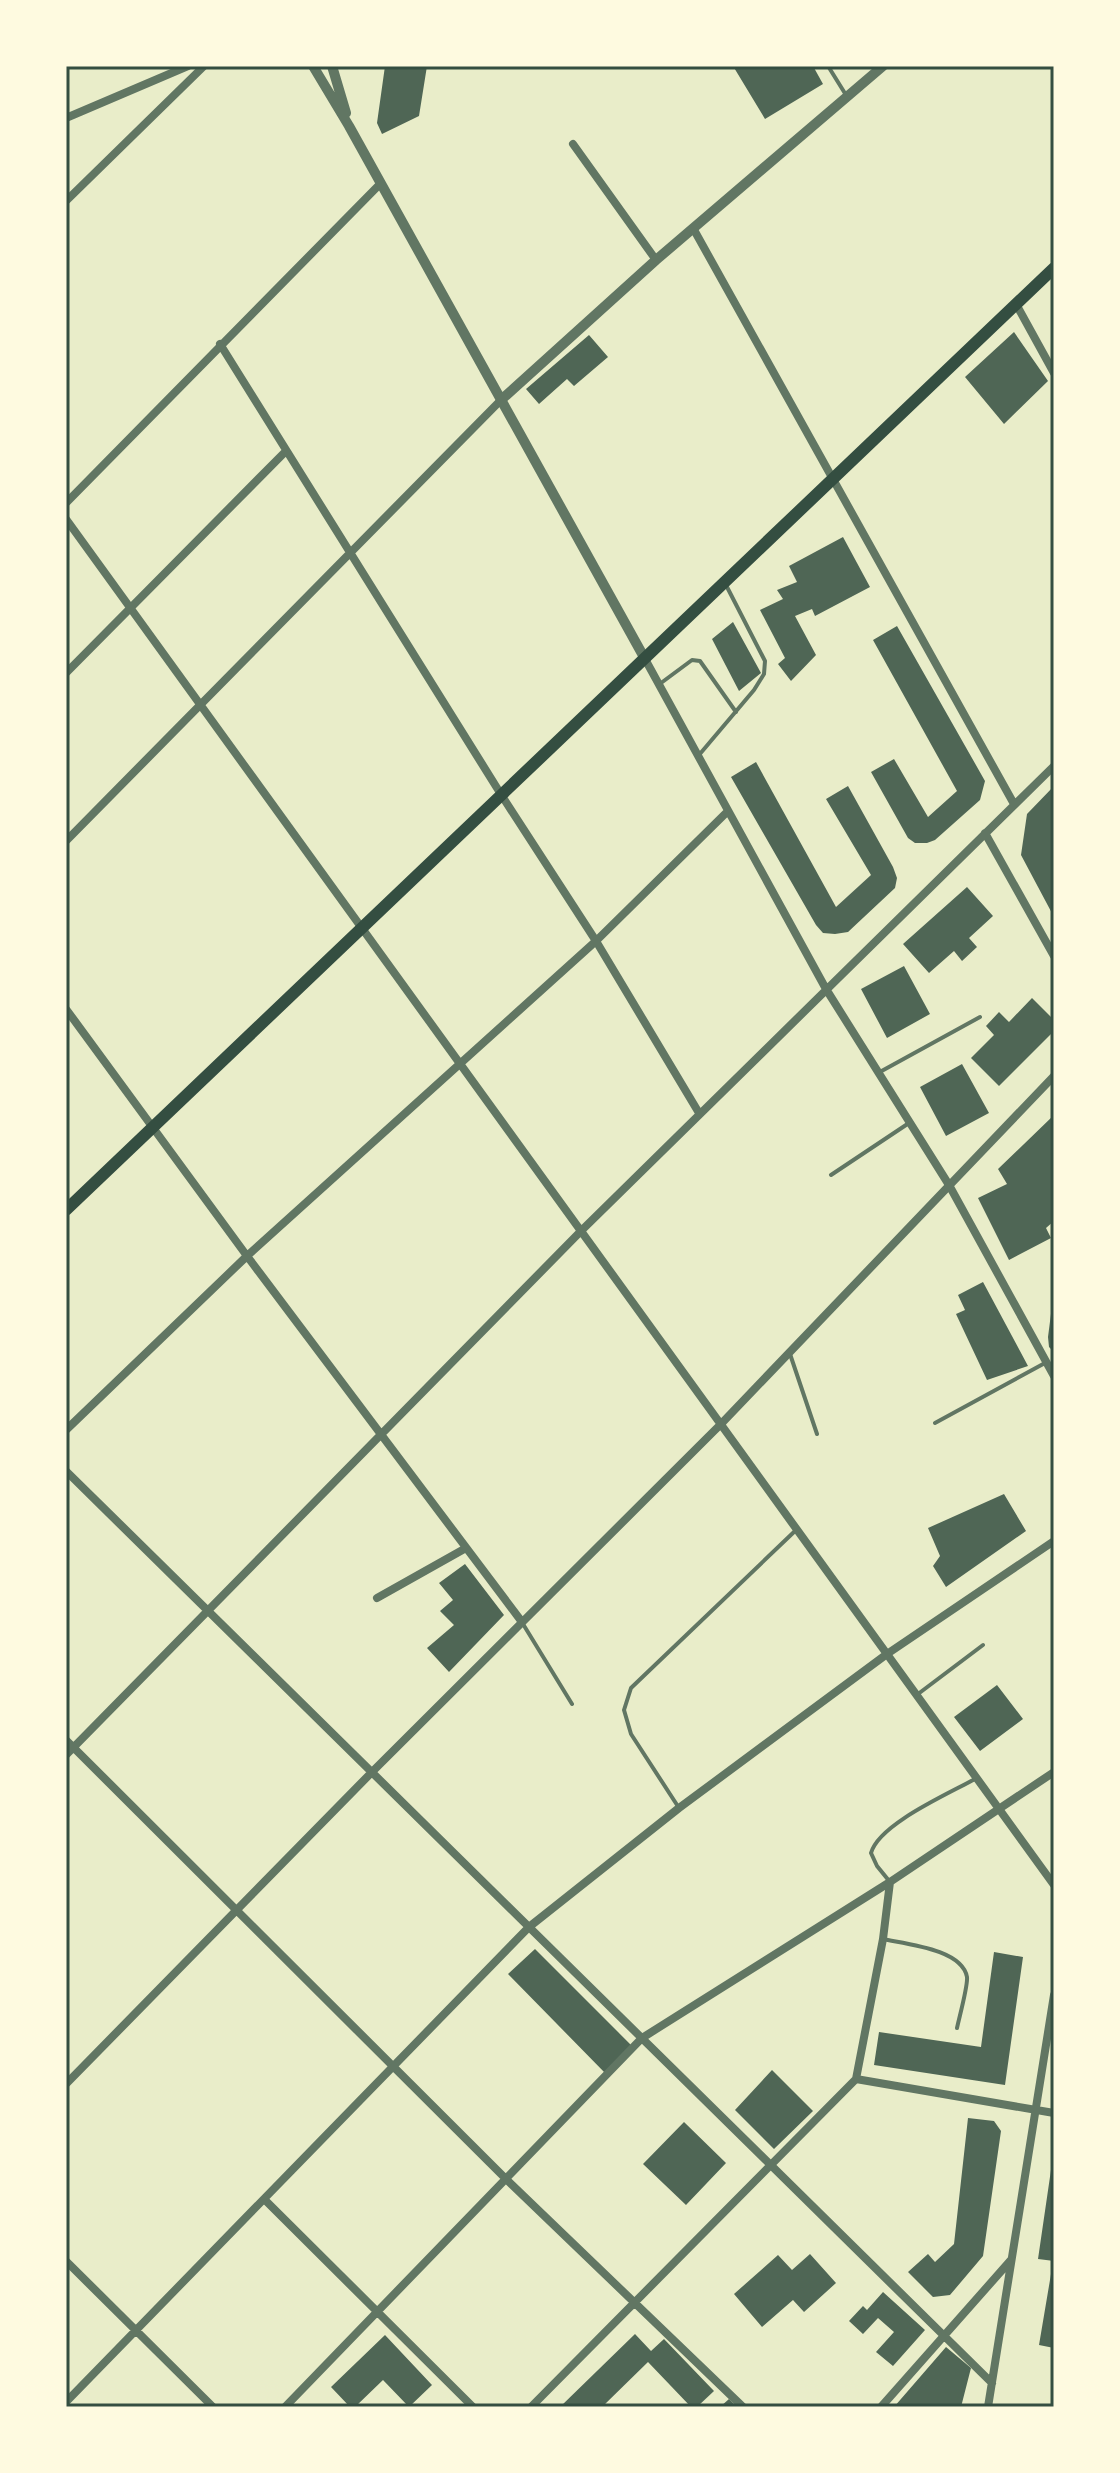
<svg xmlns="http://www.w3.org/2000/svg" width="1120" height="2473" font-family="'Source Serif 4',serif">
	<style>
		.building { fill: #4f6655 }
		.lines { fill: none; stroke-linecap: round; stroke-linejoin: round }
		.service { stroke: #617663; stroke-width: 4 }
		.minor { stroke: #617663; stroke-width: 8 }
		.tertiary { stroke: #617663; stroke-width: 10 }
		.primary { stroke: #344e41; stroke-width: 12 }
		.neatline { fill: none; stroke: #344e41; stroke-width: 3 }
	</style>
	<rect width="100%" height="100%" fill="#e9edc9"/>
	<path class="building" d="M385 66H427L419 116 382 134 377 123Z
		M733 66H813L823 84 765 119Z
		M1014 332 1048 381 1004 424 965 377Z
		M589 335 608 357 574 386 567 379 539 404 526 389Z
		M843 537 870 587 815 616 812 609 795 616 816 655 791 681 778 664 785 658 760 610 783 599 777 590 797 582 789 566Z
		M733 622 761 673 739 691 712 639Z
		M897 626 985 781 980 800 935 840 927 843H915L908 838 871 772 894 759 928 817 957 791 873 640Z
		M756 762 836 907 871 875 826 799 848 786 893 867 897 878 895 888 848 932 835 934 823 933 816 925 731 777Z
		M1054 786V917L1021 855 1027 814Z
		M967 887 993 916 969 938 977 947 962 961 954 951 929 973 903 944Z
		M904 966 930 1014 887 1038 861 989Z
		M1032 998 1054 1020V1031L999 1086 971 1058 994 1035 986 1026 999 1012 1009 1022Z
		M962 1064 989 1113 946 1136 920 1087Z
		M1054 1115V1221L1046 1228 1051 1238 1009 1260 978 1198 1007 1184 998 1169Z
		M983 1282 1028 1366 987 1380 956 1314 965 1310 958 1295Z
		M1052 1306H1054V1352L1049 1347 1048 1337Z
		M1004 1494 1026 1531 946 1587 933 1566 940 1556 928 1528Z
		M465 1564 504 1615 449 1672 427 1648 454 1625 440 1611 453 1600 439 1583Z
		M997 1685 1023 1719 980 1751 954 1717Z
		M535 1949 632 2046 606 2074 508 1974Z
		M994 1952 1023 1957 1005 2085 874 2065 879 2032 981 2047Z
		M772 2070 813 2111 774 2149 735 2110Z
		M968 2118 994 2121 1001 2131 983 2256 950 2295 933 2297 908 2272 928 2254 935 2262 954 2244Z
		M684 2122 726 2163 686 2205 643 2164Z
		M1052 2163H1054V2261L1038 2259Z
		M810 2254 836 2283 804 2312 793 2300 762 2327 734 2294 778 2255 792 2270Z
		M1051 2274 1054 2275V2348L1039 2345Z
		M883 2292 925 2330 893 2366 876 2352 894 2332 878 2318 863 2334 849 2321 863 2306 867 2310Z
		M635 2334 651 2351 664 2339 714 2391 697 2407H691L648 2362 602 2407H560Z
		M385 2335 432 2385 409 2407 383 2380 355 2407H350L331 2387Z
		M946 2347 971 2368 961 2407H894Z
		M729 2399 737 2407H720Z"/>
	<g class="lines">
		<path class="service" d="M828 66 846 95
			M661 683 692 660 700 661 736 712
			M699 755 754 690 764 674 765 661 726 585
			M878 1073 980 1017
			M831 1175 909 1123
			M790 1354 817 1434
			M935 1423 1045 1363
			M523 1624 572 1704
			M918 1694 983 1645
			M679 1808 631 1734 624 1710 631 1688 795 1531
			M890 1882 877 1866 871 1853C879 1824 948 1794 975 1779
			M883 1939C906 1944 962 1949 967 1977 968 1986 959 2018 957 2028"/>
		<path class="minor" d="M66 118 188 66
			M573 144 656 260
			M66 201 204 66
			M693 228 1014 804
			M1016 304 1054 373
			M220 344 502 796 596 941 699 1113
			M66 503 381 183
			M66 519 1054 1885
			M645 659 826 989 949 1185 1054 1376
			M66 673 286 451
			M985 833 1054 956
			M66 841 501 400
			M66 1009 247 1256 522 1622
			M66 1430 247 1256 596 941 727 812
			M66 1471 992 2383
			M377 1598 466 1548
			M66 1740 506 2179 743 2407
			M66 1755 581 1231 1054 766
			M856 2079 1054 2113
			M856 2079 883 1939 890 1882
			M66 2084 372 1772 721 1424 1054 1076
			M264 2199 473 2407
			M66 2261 213 2407
			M66 2402 529 1927 679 1808 887 1654 1054 1541
			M285 2407 642 2038 890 1882 1054 1772
			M531 2407 856 2079
			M881 2407 1011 2260
			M988 2407 1054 1995"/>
		<path class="tertiary" d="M313 66 349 126 645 659
			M332 66 346 113
			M501 400 656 260 883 66"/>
		<path class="primary" d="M66 1210 1054 268"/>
	</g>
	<rect width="1120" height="2473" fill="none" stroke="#fefae0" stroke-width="136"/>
	<rect x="68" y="68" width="984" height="2337" class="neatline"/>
</svg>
